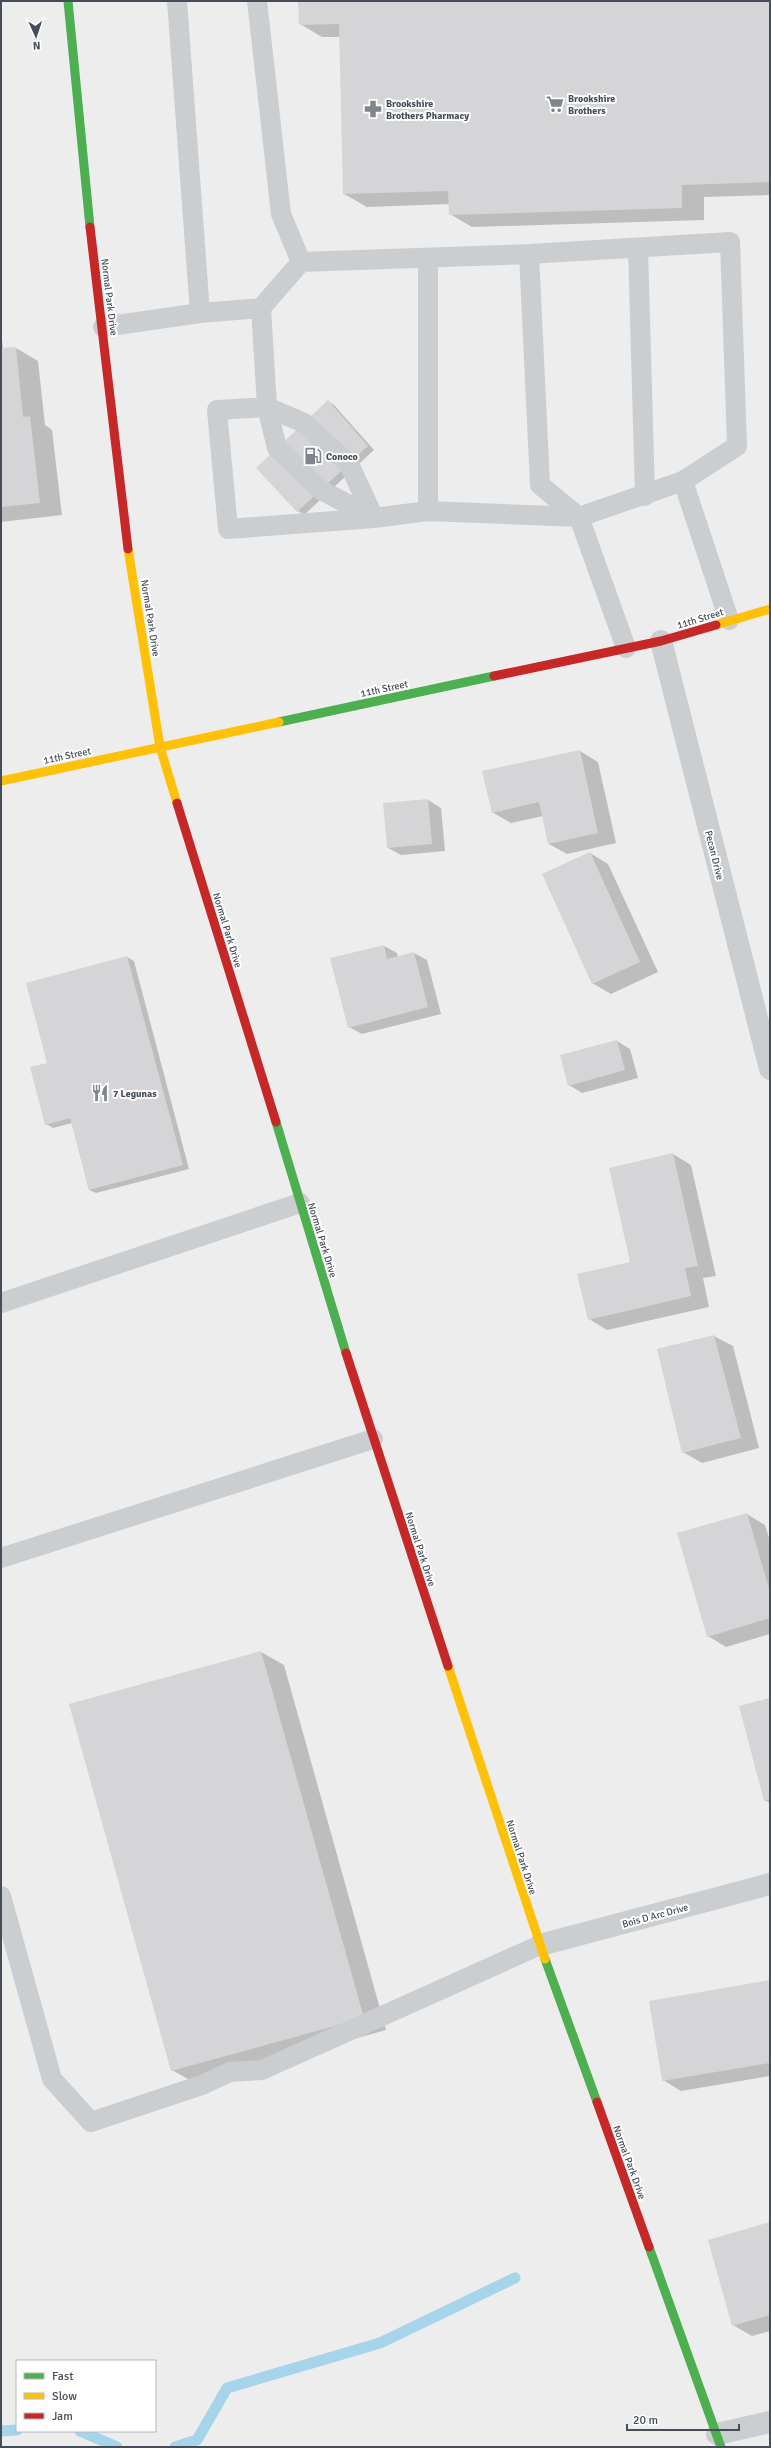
<svg xmlns="http://www.w3.org/2000/svg" width="771" height="2448" font-family="Signika,sans-serif">
	<style>
		.shadow { fill: #0003 }
		.lines { fill: none; stroke-linecap: round; stroke-linejoin: round }
		.stream { stroke: #a6d4eb; stroke-width: 11 }
		.building { fill: #d5d5d7 }
		.lane { stroke: #cbced1; stroke-width: 20 }
		.street { stroke: #cbced1; stroke-width: 22 }
		.fast { stroke: #4caf50; stroke-width: 9 }
		.slow { stroke: #ffc107; stroke-width: 9 }
		.jam { stroke: #c62828; stroke-width: 9 }
		.labels { text-anchor: middle; stroke-width: 4; stroke-linejoin: round; paint-order: stroke }
		.poi-label { font-size: 10px; font-weight: bold; fill: #454d59; stroke: #fff; text-anchor: start }
		.street-label { font-size: 10px; fill: #454d59; stroke: #fff }
	</style>
	<rect width="100%" height="100%" fill="#eeeded"/>
	<path class="shadow" d="M299 1H770V195L704 197V220L472 227 450 214V204L367 207 344 194 340 37H322L300 24Z
		M1 331 3 349 16 348 38 361 45 425 52 430 62 515 1 522Z
		M328 401 334 405 374 450 304 515 298 511Z
		M580 751 598 762 616 843 567 854 549 844 543 816 511 823 492 812Z
		M428 800 441 808 445 851 401 855 388 848Z
		M590 853 608 864 658 972 611 994 592 983Z
		M384 946 397 953 398 957 414 953 427 960 441 1014 362 1034 349 1027Z
		M127 957 134 961 189 1169 96 1193 89 1190 72 1123 53 1128 46 1124 49 1063Z
		M617 1041 630 1049 638 1078 582 1093 569 1085Z
		M673 1154 691 1165 716 1276 703 1278 709 1307 607 1330 589 1319 632 1263Z
		M714 1336 733 1346 759 1448 702 1463 683 1452 658 1349Z
		M747 1514 765 1525 770 1541V1634L726 1647 708 1636Z
		M261 1652 284 1665 386 2030 195 2083 172 2070Z
		M770 1699V1803L765 1800Z
		M770 1981V2076L681 2091 663 2080Z
		M770 2223V2331L752 2336 733 2325Z"/>
	<g class="lines">
		<path class="stream" d="M1 2431 17 2430
			M80 2431 117 2447
			M175 2447 197 2440 227 2388 380 2343 515 2278"/>
	</g>
	<path class="building" d="M298 1H770V182L682 185V208L449 215 448 191 343 194 339 24 299 25Z
		M16 347 23 417 30 416 40 503 1 507V348Z
		M328 400 368 446 297 512 256 468Z
		M580 750 598 833 548 844 539 802 492 813 482 771Z
		M428 799 432 844 387 848 383 803Z
		M590 852 640 962 592 984 542 874Z
		M384 945 387 959 414 952 428 1007 348 1028 330 958Z
		M127 956 183 1165 89 1190 70 1118 45 1125 30 1067 47 1063 26 983Z
		M617 1040 625 1070 568 1086 560 1055Z
		M673 1153 698 1266 685 1268 691 1296 588 1320 577 1274 630 1262 609 1168Z
		M714 1335 741 1438 682 1453 657 1349Z
		M747 1513 770 1592V1618L707 1637 677 1533Z
		M261 1651 364 2018 171 2071 69 1704Z
		M770 1698V1799L764 1801 739 1706Z
		M770 1980V2063L662 2081 649 2001Z
		M770 2222V2315L732 2326 708 2240Z"/>
	<g class="lines">
		<path class="lane" d="M177 1 200 313
			M257 1 281 214 301 262
			M638 248 645 496
			M529 254 540 485 579 517
			M428 259V511
			M261 308 267 407 217 410 228 529 374 518 349 464 304 423 267 407 277 448 321 490 374 518 428 511 579 517
			M103 327 200 313 261 308 301 262 529 254 730 242 737 446 683 481
			M626 648 579 517 683 481 729 620
			M1 1303 300 1203
			M1 1558 373 1439
			M1 1896 52 2079 91 2122 202 2085 230 2072 262 2070 540 1945"/>
		<path class="street" d="M661 641 770 1069
			M540 1945 770 1884
			M717 2434 770 2422"/>
		<path class="fast" d="M68 1 90 227
			M279 722 494 676
			M276 1122 346 1353
			M545 1959 597 2102
			M649 2247 721 2447"/>
		<path class="slow" d="M128 549 160 747 177 803
			M716 625 770 609
			M1 781 279 722
			M448 1666 545 1959"/>
		<path class="jam" d="M90 227 128 549
			M494 676 661 641 716 625
			M177 803 276 1122
			M346 1353 448 1666
			M597 2102 649 2247"/>
	</g>
	<defs>
		<g id="supermarket-bare" transform="scale(1.38)"><path d="M-6-5.5h2.5l.6 2H6L4.5 2H-2.5L-4.4-4H-6ZM-1.5 3.2a1.3 1.3 0 1 0 .1 0ZM3 3.2a1.3 1.3 0 1 0 .1 0Z" fill="#80858d" stroke="#fff" stroke-width="2.5" paint-order="stroke"/></g>
		<g id="pharmacy-bare" transform="scale(1.38)"><path d="M-2-6h4v4h4v4h-4v4h-4v-4h-4v-4h4Z" fill="#80858d" stroke="#fff" stroke-width="2.5" paint-order="stroke"/></g>
		<g id="fuel-bare" transform="scale(1.38)"><path d="M-5.5-6h7V0h2V4h1.3V-2.5L3-4.5l.8-.8L6-3V5H2.5V1h-1V6h-7ZM-4.2-4.7v3.2H.2V-4.7Z" fill="#80858d" stroke="#fff" stroke-width="2.5" paint-order="stroke"/></g>
		<g id="restaurant-bare" transform="scale(1.38)"><path d="M-5-6h1v4h1v-4h1v4h1v-4h1v5L-1.5 .5V6h-2V.5L-5-1ZM5-6V6H3V1.5H1.5Q1.5-4 5-6Z" fill="#80858d" stroke="#fff" stroke-width="2.5" paint-order="stroke"/></g>
	</defs>
	<g fill-rule="evenodd">
		<use href="#supermarket-bare" x="555" y="104"/>
		<use href="#pharmacy-bare" x="373" y="109"/>
		<use href="#fuel-bare" x="313" y="456"/>
		<use href="#restaurant-bare" x="100" y="1093"/>
	</g>
	<g class="labels">
		<g class="poi-label">
			<text x="568" y="102">Brookshire<tspan x="568" dy="12">Brothers</tspan></text>
			<text x="386" y="107">Brookshire<tspan x="386" dy="12">Brothers Pharmacy</tspan></text>
			<text x="326" y="460">Conoco</text>
			<text x="113" y="1097">7 Legunas</text>
		</g>
		<g class="street-label">
			<text transform="translate(110 297) rotate(83)" y="4">Normal Park Drive</text>
			<text transform="translate(151 618) rotate(81)" y="4">Normal Park Drive</text>
			<text transform="translate(700 618) rotate(-17)" y="4">11th Street</text>
			<text transform="translate(384 688) rotate(-12)" y="4">11th Street</text>
			<text transform="translate(67 755) rotate(-12)" y="4">11th Street</text>
			<text transform="translate(715 855) rotate(76)" y="4">Pecan Drive</text>
			<text transform="translate(228 930) rotate(73)" y="4">Normal Park Drive</text>
			<text transform="translate(323 1240) rotate(73)" y="4">Normal Park Drive</text>
			<text transform="translate(421 1549) rotate(72)" y="4">Normal Park Drive</text>
			<text transform="translate(522 1857) rotate(72)" y="4">Normal Park Drive</text>
			<text transform="translate(655 1915) rotate(-15)" y="4">Bois D Arc Drive</text>
			<text transform="translate(630 2162) rotate(70)" y="4">Normal Park Drive</text>
		</g>
	</g>
	<rect width="771" height="2448" fill="none" stroke="#454d59" stroke-width="4"/>
	<rect x="16" y="2360" width="140" height="72" fill="#ffffff" stroke="#b5b8bd"/>
	<rect x="24" y="2373" width="20" height="6" fill="#4caf50" stroke="#b5b8bd"/>
	<text x="52" y="2380" font-size="12" fill="#454d59">Fast</text>
	<rect x="24" y="2393" width="20" height="6" fill="#ffc107" stroke="#b5b8bd"/>
	<text x="52" y="2400" font-size="12" fill="#454d59">Slow</text>
	<rect x="24" y="2413" width="20" height="6" fill="#c62828" stroke="#b5b8bd"/>
	<text x="52" y="2420" font-size="12" fill="#454d59">Jam</text>
	<g transform="translate(36 36) rotate(177)" stroke="#ffffff" stroke-width="3" paint-order="stroke">
	<path d="M0-3L7 15L0 10L-7 15Z" fill="#454d59"/>
	<text y="-6" font-size="11" font-weight="bold" text-anchor="middle" fill="#454d59">N</text>
	</g>
	<path d="M627 2424v6h112v-6" fill="none" stroke="#454d59" stroke-width="2"/>
	<text x="633" y="2424" font-size="12" fill="#454d59" stroke="#ffffff" stroke-width="3" paint-order="stroke">20 m</text>
</svg>
